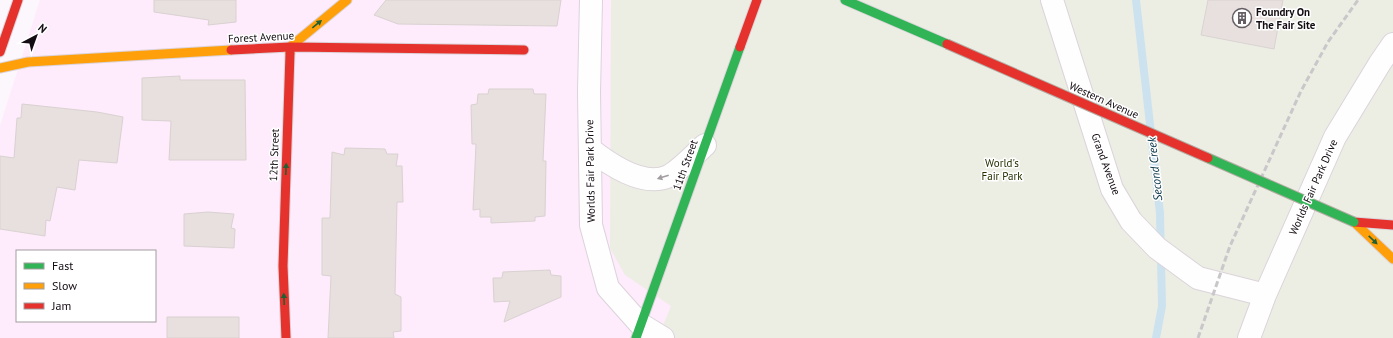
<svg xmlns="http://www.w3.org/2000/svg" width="1393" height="338" font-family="'PT Sans',sans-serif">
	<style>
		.built { fill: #feebfb; fill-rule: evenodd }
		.green { fill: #eceee4 }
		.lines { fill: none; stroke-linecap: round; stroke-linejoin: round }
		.stream { stroke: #cde2ef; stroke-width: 8 }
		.building { fill: #e7e0de; stroke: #d9d2d1 }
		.street-casing { stroke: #dbd4da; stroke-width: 24 }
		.fast-casing { stroke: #dbd4da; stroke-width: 11 }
		.slow-casing { stroke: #dbd4da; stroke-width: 11 }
		.jam-casing { stroke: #dbd4da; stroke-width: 11 }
		.street { stroke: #fffeff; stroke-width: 22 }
		.fast { stroke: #30b455; stroke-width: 9 }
		.slow { stroke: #ff9f0a; stroke-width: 9 }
		.jam { stroke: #e5322d; stroke-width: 9 }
		.rail { stroke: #c9c7c9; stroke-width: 3; stroke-dasharray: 6 3; stroke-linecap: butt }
		.fast-bridge-casing { stroke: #b3aba2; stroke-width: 11; stroke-linecap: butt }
		.jam-bridge-casing { stroke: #b3aba2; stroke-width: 11; stroke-linecap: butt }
		.fast-bridge { stroke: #30b455; stroke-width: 9 }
		.jam-bridge { stroke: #e5322d; stroke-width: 9 }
		.oneway { fill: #226034 }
		.oneway2 { fill: #a19da0 }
		.labels { text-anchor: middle; stroke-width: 3; stroke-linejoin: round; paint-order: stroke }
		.poi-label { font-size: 11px; font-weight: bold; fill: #130c12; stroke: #fff; text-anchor: start }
		.street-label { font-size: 11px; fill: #130c12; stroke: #fff }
		.park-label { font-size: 11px; fill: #243000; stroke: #fff }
		.water-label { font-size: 12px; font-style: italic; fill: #053245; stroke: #fff }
	</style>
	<rect width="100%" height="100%" fill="#fcf7fc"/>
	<path class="built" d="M40 0H1393V338H0V126ZM17 251H155V321H17Z"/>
	<path class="green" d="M611 0H1393V338H658L671 306 625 275 610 248Z"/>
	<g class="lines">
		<path class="stream" d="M1136 0 1160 213 1162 306 1156 338"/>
	</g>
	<path class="building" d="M154 0H236V22L208 25 209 20 154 12Z
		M386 0H561L557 26 398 24 374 15Z
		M1208 0H1283L1274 49 1201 35Z
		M180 76V80H245L246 160H169L171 121 142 120V78Z
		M489 89H533L534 94H546L543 161H546L545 216 535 217V221L491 223V217H480V209L473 210 476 144H472L471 105 477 104 478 94H488Z
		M22 104 97 112 123 117 117 163 79 160 75 190 57 187 50 221 46 220 45 236 0 229V156L14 158 17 118H21Z
		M345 148 385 149 387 154H398L396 166H402L403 202H397L395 294 401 297V331L393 332 394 338H328L331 276 322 275V218H330L332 152 344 155Z
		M208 212 234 214 231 228 235 229 234 248 184 246V214Z
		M550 270 551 275 561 276V297L504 322 510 301 494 302 493 278H502L503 272Z
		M167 317H239V338H167Z"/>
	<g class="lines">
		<g class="street-casing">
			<path id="street" d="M591 0 589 92 591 225 608 288 640 324 663 338
				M1052 0 1112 189 1131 221 1157 248 1198 278 1265 295
				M590 149C609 164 643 188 669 176 680 170 695 154 705 145
				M1249 338 1265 295 1335 137 1380 63 1393 44"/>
		</g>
		<g class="fast-casing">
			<path id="fast" d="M845 0 947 44
				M636 338 740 47"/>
		</g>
		<g class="slow-casing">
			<path id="slow" d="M290 53V47L347 0
				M0 68 28 62 231 50
				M1354 222 1393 259"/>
		</g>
		<g class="jam-casing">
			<path id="jam" d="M740 47 757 0
				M231 50 290 47 524 50
				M0 52 18 0
				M1354 222 1393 225
				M286 338 283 266 290 53"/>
		</g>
		<use href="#street" class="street"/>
		<use href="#fast" class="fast"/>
		<use href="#slow" class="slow"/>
		<use href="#jam" class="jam"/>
		<path class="rail" d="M1198 338 1230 246 1301 91 1328 42 1358 0"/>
		<g class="fast-bridge-casing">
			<path id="fast-bridge" d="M1208 158 1354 222"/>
		</g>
		<g class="jam-bridge-casing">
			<path id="jam-bridge" d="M947 44 1208 158"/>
		</g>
		<use href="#fast-bridge" class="fast-bridge"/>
		<use href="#jam-bridge" class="jam-bridge"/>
	</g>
	<defs><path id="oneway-solid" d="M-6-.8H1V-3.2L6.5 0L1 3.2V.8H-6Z"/></defs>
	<g class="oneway">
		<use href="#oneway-solid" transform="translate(317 24) rotate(-39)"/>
		<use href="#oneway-solid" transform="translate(286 169) rotate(-88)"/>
		<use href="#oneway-solid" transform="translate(1373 240) rotate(44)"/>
		<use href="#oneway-solid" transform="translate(284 299) rotate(-92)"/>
	</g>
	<use class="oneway2" href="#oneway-solid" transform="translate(663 177) rotate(163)"/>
	<defs>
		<g id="building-ring" transform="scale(1)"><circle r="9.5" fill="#fff" stroke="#655e64" stroke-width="1.5"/><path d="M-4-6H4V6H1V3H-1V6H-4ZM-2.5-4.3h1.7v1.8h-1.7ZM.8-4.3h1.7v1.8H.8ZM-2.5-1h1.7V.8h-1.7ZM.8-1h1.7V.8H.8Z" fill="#655e64"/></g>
	</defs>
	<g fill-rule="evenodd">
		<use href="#building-ring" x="1242" y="18"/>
	</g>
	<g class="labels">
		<g class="poi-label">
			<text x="1256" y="16">Foundry On<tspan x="1256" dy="13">The Fair Site</tspan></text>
		</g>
		<g class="street-label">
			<text transform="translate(261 37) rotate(-3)" y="4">Forest Avenue</text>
			<text transform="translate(1104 100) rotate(24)" y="4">Western Avenue</text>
			<text transform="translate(274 155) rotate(-88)" y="4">12th Street</text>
			<text transform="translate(1106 164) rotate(70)" y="4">Grand Avenue</text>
			<text transform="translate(685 165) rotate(-70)" y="4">11th Street</text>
			<text transform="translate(590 171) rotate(-91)" y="4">Worlds Fair Park Drive</text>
			<text transform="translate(1313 187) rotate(-66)" y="4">Worlds Fair Park Drive</text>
		</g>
		<g class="park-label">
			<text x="1002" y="167">World's<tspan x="1002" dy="13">Fair Park</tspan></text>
		</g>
		<g class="water-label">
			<text transform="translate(1155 169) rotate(-96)" y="4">Second Creek</text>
		</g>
	</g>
	<rect x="16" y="250" width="140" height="72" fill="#ffffff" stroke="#a19ea0"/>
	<rect x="24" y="263" width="20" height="6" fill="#30b455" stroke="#a19ea0"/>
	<text x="52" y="270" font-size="12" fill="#130c12">Fast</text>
	<rect x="24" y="283" width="20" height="6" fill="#ff9f0a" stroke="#a19ea0"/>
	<text x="52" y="290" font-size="12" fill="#130c12">Slow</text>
	<rect x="24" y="303" width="20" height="6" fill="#e5322d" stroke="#a19ea0"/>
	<text x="52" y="310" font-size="12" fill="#130c12">Jam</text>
	<g transform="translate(36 36) rotate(41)" stroke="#ffffff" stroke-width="3" paint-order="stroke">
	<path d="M0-3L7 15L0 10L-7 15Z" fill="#130c12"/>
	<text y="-6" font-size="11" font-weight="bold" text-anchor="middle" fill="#130c12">N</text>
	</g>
</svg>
